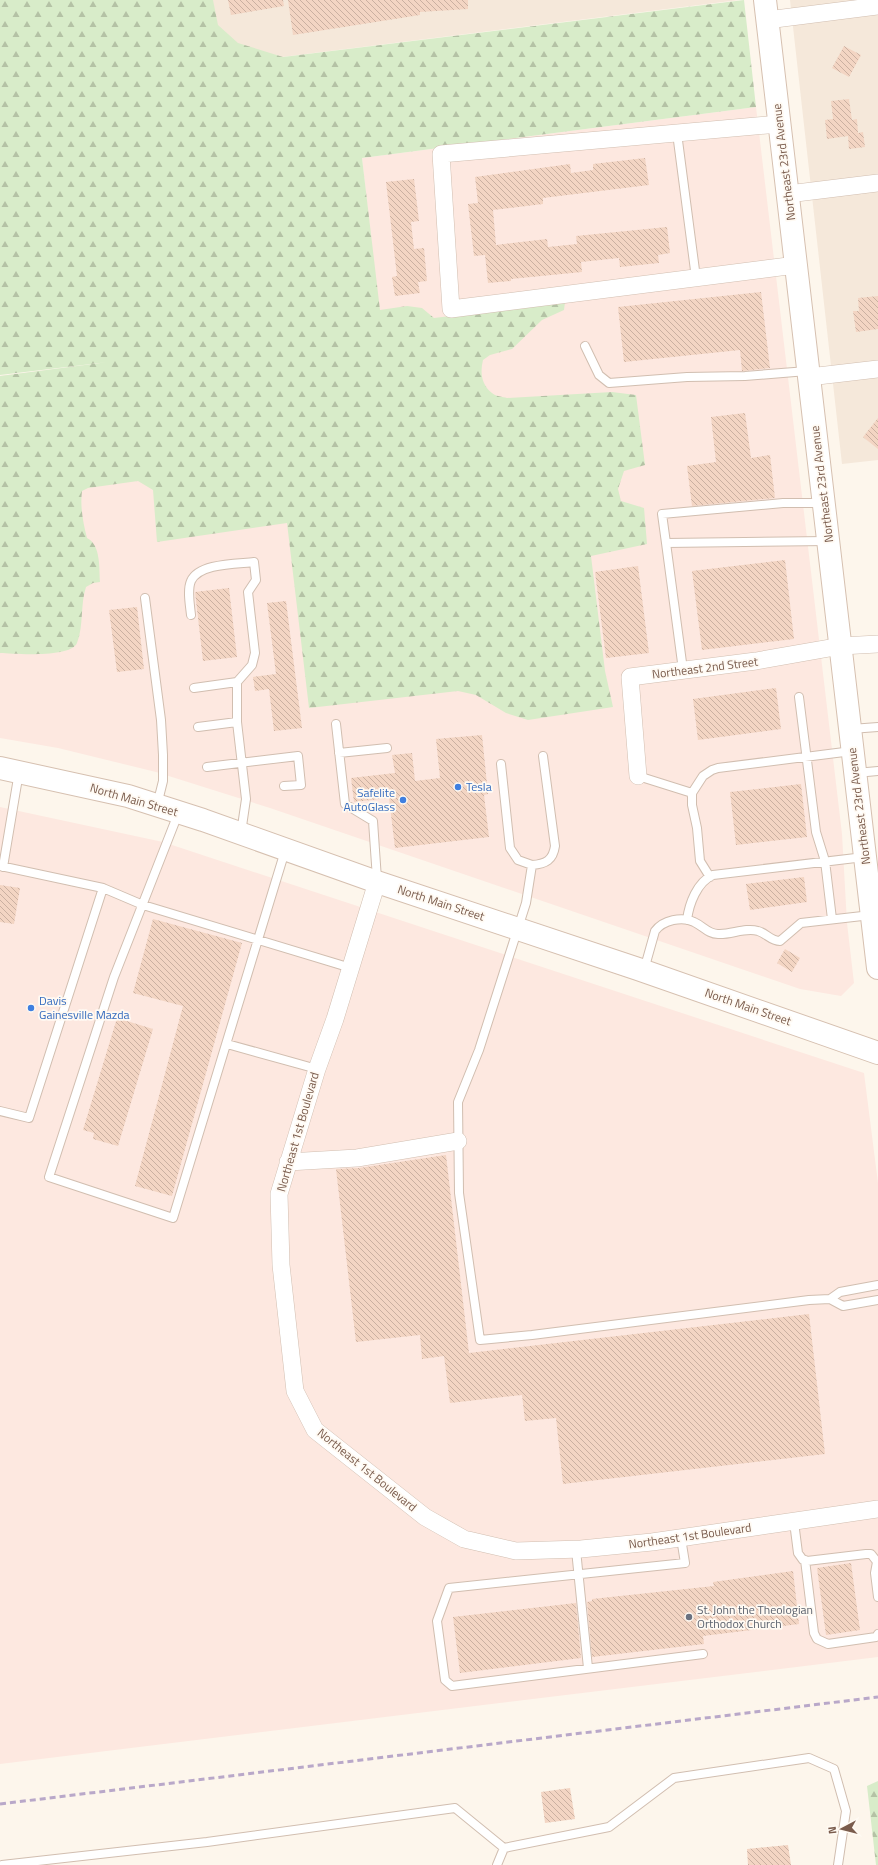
<svg xmlns="http://www.w3.org/2000/svg" width="878" height="1865" font-family="'Titillium Web',sans-serif">
	<style>
		.residential { fill: #f5e8da }
		.commercial { fill: #fde8e0 }
		.forest { fill: url(#forest-firs) }
		.building { fill: url(#building-back-hatch) }
		.lines { fill: none; stroke-linecap: round; stroke-linejoin: round }
		.service-casing { stroke: #d1beb0; stroke-width: 10 }
		.minor-casing { stroke: #d1beb0; stroke-width: 18 }
		.secondary-casing { stroke: #d6c0b0; stroke-width: 24 }
		.service { stroke: #fff; stroke-width: 8 }
		.minor { stroke: #fff; stroke-width: 17 }
		.secondary { stroke: #fff; stroke-width: 22 }
		.rail { stroke: #b9a8c9; stroke-width: 3; stroke-dasharray: 6 4; stroke-linecap: butt }
		.shop-dot { fill: #3f7fe0; stroke: #fffaf3; stroke-width: 1.5 }
		.worship-dot { fill: #6b7280; stroke: #fffaf3; stroke-width: 1.5 }
		.labels { text-anchor: middle; stroke-width: 3.5; stroke-linejoin: round; paint-order: stroke }
		.street-label { font-size: 12px; fill: #7a5c4d; stroke: #fffaf3 }
		.shop-label { font-size: 12px; fill: #366cbe; stroke: #fffaf3; text-anchor: start }
		.worship-label { font-size: 12px; fill: #5b616d; stroke: #fffaf3; text-anchor: start }
	</style>
	<defs>
		<pattern id="forest-firs" width="22" height="20" patternUnits="userSpaceOnUse"><rect width="22" height="20" fill="#d8ecc9"/><path d="M5 1l3.5 6h-7zM16 11l3.5 6h-7z" fill="#b4c2a5"/></pattern>
		<pattern id="building-back-hatch" width="6" height="6" patternUnits="userSpaceOnUse"><rect width="6" height="6" fill="#f3d5c3"/><path d="M-1 5l2 2M0 0l6 6M5-1l2 2" fill="none" stroke="#cab0a1"/></pattern>
	</defs>
	<rect width="100%" height="100%" fill="#fdf6ec"/>
	<path class="residential" d="M0 0H739L0 92Z
		M790 0H878V460L842 464Z"/>
	<path class="commercial" d="M756 107 842 834 847 923 854 983 841 996 800 989 270 808 156 772 58 748 0 738V376L381 328 362 158Z
		M0 807 163 842 864 1073 878 1183V1657L0 1764Z"/>
	<path class="forest" d="M0 0H213L218 25 238 43 283 57 744 0 756 107 362 158 380 310 407 306 422 308 434 318 565 302 564 310 542 320 512 349 490 355 483 360C480 372 481 384 492 393 495 396 503 397 507 398L612 392 636 395 645 465 624 471 618 489 621 501 644 508 647 544 591 556 605 671 613 707 528 720 506 713 476 695 458 691 309 708 287 523 157 542 153 490 138 481 88 488 82 491C80 507 83 522 87 538 101 545 99 568 100 582L93 583 86 587C80 605 84 625 77 643 71 658 15 654 0 653V376L108 362 0 375Z
		M878 1781V1865H876L867 1786Z"/>
	<path class="building" d="M228 0H283L284 6 231 15Z
		M288 0H468V9L420 12V15L293 35Z
		M844 46 861 55 849 77 832 68Z
		M849 99 852 120 857 119 858 133 863 132 865 147 849 149 848 136 827 139 825 120 833 119 831 101Z
		M645 158 649 185 543 198V204L493 210 496 245 547 239 548 247 577 244 576 236 667 227 670 253 658 255 659 263 620 267 619 258 581 262 582 272 511 279V281L488 283 485 255 474 256 468 204 478 203 475 177 570 164 571 173 593 170V164Z
		M414 179 419 221 411 222 414 249 424 248 427 281 418 282 420 293 395 296 392 277 397 276 386 182Z
		M761 292 770 368 742 371 740 350 624 362 618 307Z
		M878 296V329L856 332 853 311H859L858 298Z
		M745 413 751 458 770 455 775 498 692 506 687 466 716 462 711 417Z
		M878 418V449L863 437Z
		M785 560 794 639 702 650 692 571Z
		M638 566 649 653 606 658 595 572Z
		M229 588 237 657 203 661 195 592Z
		M286 601 302 728 274 731 269 689 255 691 253 677 276 674 267 603Z
		M137 607 144 669 117 672 109 610Z
		M776 688 781 729 698 740 693 699Z
		M482 735 488 794 484 795 489 837 395 848 389 798 354 802 351 778 395 773 392 755 412 753 415 781 440 778 436 739Z
		M801 784 807 837 736 845 730 792Z
		M804 877 807 902 750 910 746 884Z
		M0 885 20 888 14 924 0 922Z
		M153 919 242 943 172 1196 135 1186 183 1006 133 993Z
		M785 949 800 958 792 972 777 963Z
		M117 1018 153 1029 118 1146 93 1139 94 1133 83 1130Z
		M446 1155 469 1353 809 1314 825 1454 563 1484 556 1418 525 1421 522 1395 450 1403 444 1356 422 1359 420 1335 356 1342 336 1169 359 1168Z
		M851 1563 860 1630 826 1635 817 1568Z
		M793 1571 799 1624 703 1636 704 1644 592 1657 587 1602 592 1601V1599L714 1586 713 1582Z
		M576 1603 581 1658 460 1673 453 1617Z
		M570 1788 575 1819 545 1823 541 1792Z
		M788 1845 791 1865H748L747 1849Z"/>
	<g class="lines">
		<g class="service-casing">
			<path id="service" d="M677 133 696 278
				M585 346 599 375 609 383 687 377 745 376 807 371
				M823 503H783L662 514 666 543 828 541
				M666 543 683 670
				M145 598 161 720 163 755V781L157 805
				M191 615C190 605 187 590 191 581 199 563 237 564 254 562L256 580 248 592 255 653 252 665 237 682
				M194 688 237 682V722L246 799 241 833
				M799 697 816 832 825 861 832 919
				M336 724 345 804 373 821 377 879
				M198 727 237 722
				M851 729 878 727
				M339 753 387 748
				M501 764 510 848 518 860 532 865 526 903 518 928 479 1050 458 1102 459 1193 480 1340 532 1335 809 1300 830 1299 843 1306 878 1300
				M207 767 298 756 301 785 284 786
				M856 773 878 771
				M638 776 692 793
				M178 814 114 977 49 1177 173 1218 285 851
				M532 865C546 864 553 860 555 846L543 756
				M0 866 103 888 29 1118 0 1111
				M3 867 19 772
				M710 877 700 861 697 828 692 805V793L703 776 712 770 718 768 852 751
				M103 888 143 905 351 968
				M687 920C689 904 697 882 713 875L864 857
				M644 970 655 931C663 920 682 916 694 922 703 926 708 934 718 934 731 935 745 927 758 931 766 933 771 941 780 941L801 923 871 915
				M227 1044 317 1069
				M830 1299 840 1292 878 1285
				M794 1522 798 1553 803 1560 807 1561 866 1554H871L878 1563
				M681 1538 685 1563 449 1588 437 1621 445 1680 452 1686 703 1654
				M576 1550 588 1668
				M805 1560 814 1633 817 1639 828 1644 876 1637 878 1634
				M877 1562 875 1573 878 1597
				M2 1865 207 1842 455 1808 504 1848 609 1827 674 1778 809 1758 834 1769 846 1811 838 1865
				M497 1865 504 1848"/>
		</g>
		<g class="minor-casing">
			<path id="minor" d="M767 20 878 6
				M779 124 441 154 451 309 796 265
				M788 194 878 183
				M809 377 878 369
				M638 776 630 677 756 661 841 646 878 644
				M377 882 335 1019 317 1069 279 1194 281 1265 295 1391 315 1430 425 1517 464 1539 516 1551 581 1549 652 1542 878 1509
				M288 1162 357 1158 458 1141"/>
		</g>
		<g class="secondary-casing">
			<path id="secondary" d="M765 0 878 968
				M0 768 128 796 203 820 377 882 638 969 878 1053"/>
		</g>
		<use href="#service" class="service"/>
		<use href="#minor" class="minor"/>
		<use href="#secondary" class="secondary"/>
		<path class="rail" d="M0 1804 878 1697"/>
	</g>
	<g class="shop-dot">
		<circle cx="458" cy="787" r="4"/>
		<circle cx="403" cy="800" r="4"/>
		<circle cx="31" cy="1008" r="4"/>
	</g>
	<circle class="worship-dot" cx="689" cy="1617" r="4"/>
	<g class="labels">
		<g class="street-label">
			<text transform="translate(784 162) rotate(-97)" y="4">Northeast 23rd Avenue</text>
			<text transform="translate(822 484) rotate(-97)" y="4">Northeast 23rd Avenue</text>
			<text transform="translate(705 668) rotate(-7)" y="4">Northeast 2nd Street</text>
			<text transform="translate(134 800) rotate(16)" y="4">North Main Street</text>
			<text transform="translate(859 806) rotate(-97)" y="4">Northeast 23rd Avenue</text>
			<text transform="translate(441 903) rotate(18)" y="4">North Main Street</text>
			<text transform="translate(748 1007) rotate(19)" y="4">North Main Street</text>
			<text transform="translate(298 1132) rotate(-74)" y="4">Northeast 1st Boulevard</text>
			<text transform="translate(367 1470) rotate(39)" y="4">Northeast 1st Boulevard</text>
			<text transform="translate(690 1536) rotate(-8)" y="4">Northeast 1st Boulevard</text>
		</g>
		<g class="shop-label">
			<text x="466" y="791">Tesla</text>
			<text x="395" y="797" text-anchor="end">Safelite<tspan x="395" dy="14">AutoGlass</tspan></text>
			<text x="39" y="1005">Davis<tspan x="39" dy="14">Gainesville Mazda</tspan></text>
		</g>
		<g class="worship-label">
			<text x="697" y="1614">St. John the Theologian<tspan x="697" dy="14">Orthodox Church</tspan></text>
		</g>
	</g>
	<g transform="translate(842 1829) rotate(263)" stroke="#fffaf3" stroke-width="3" paint-order="stroke">
	<path d="M0-3L7 15L0 10L-7 15Z" fill="#7a5c4d"/>
	<text y="-6" font-size="11" font-weight="bold" text-anchor="middle" fill="#7a5c4d">N</text>
	</g>
</svg>
